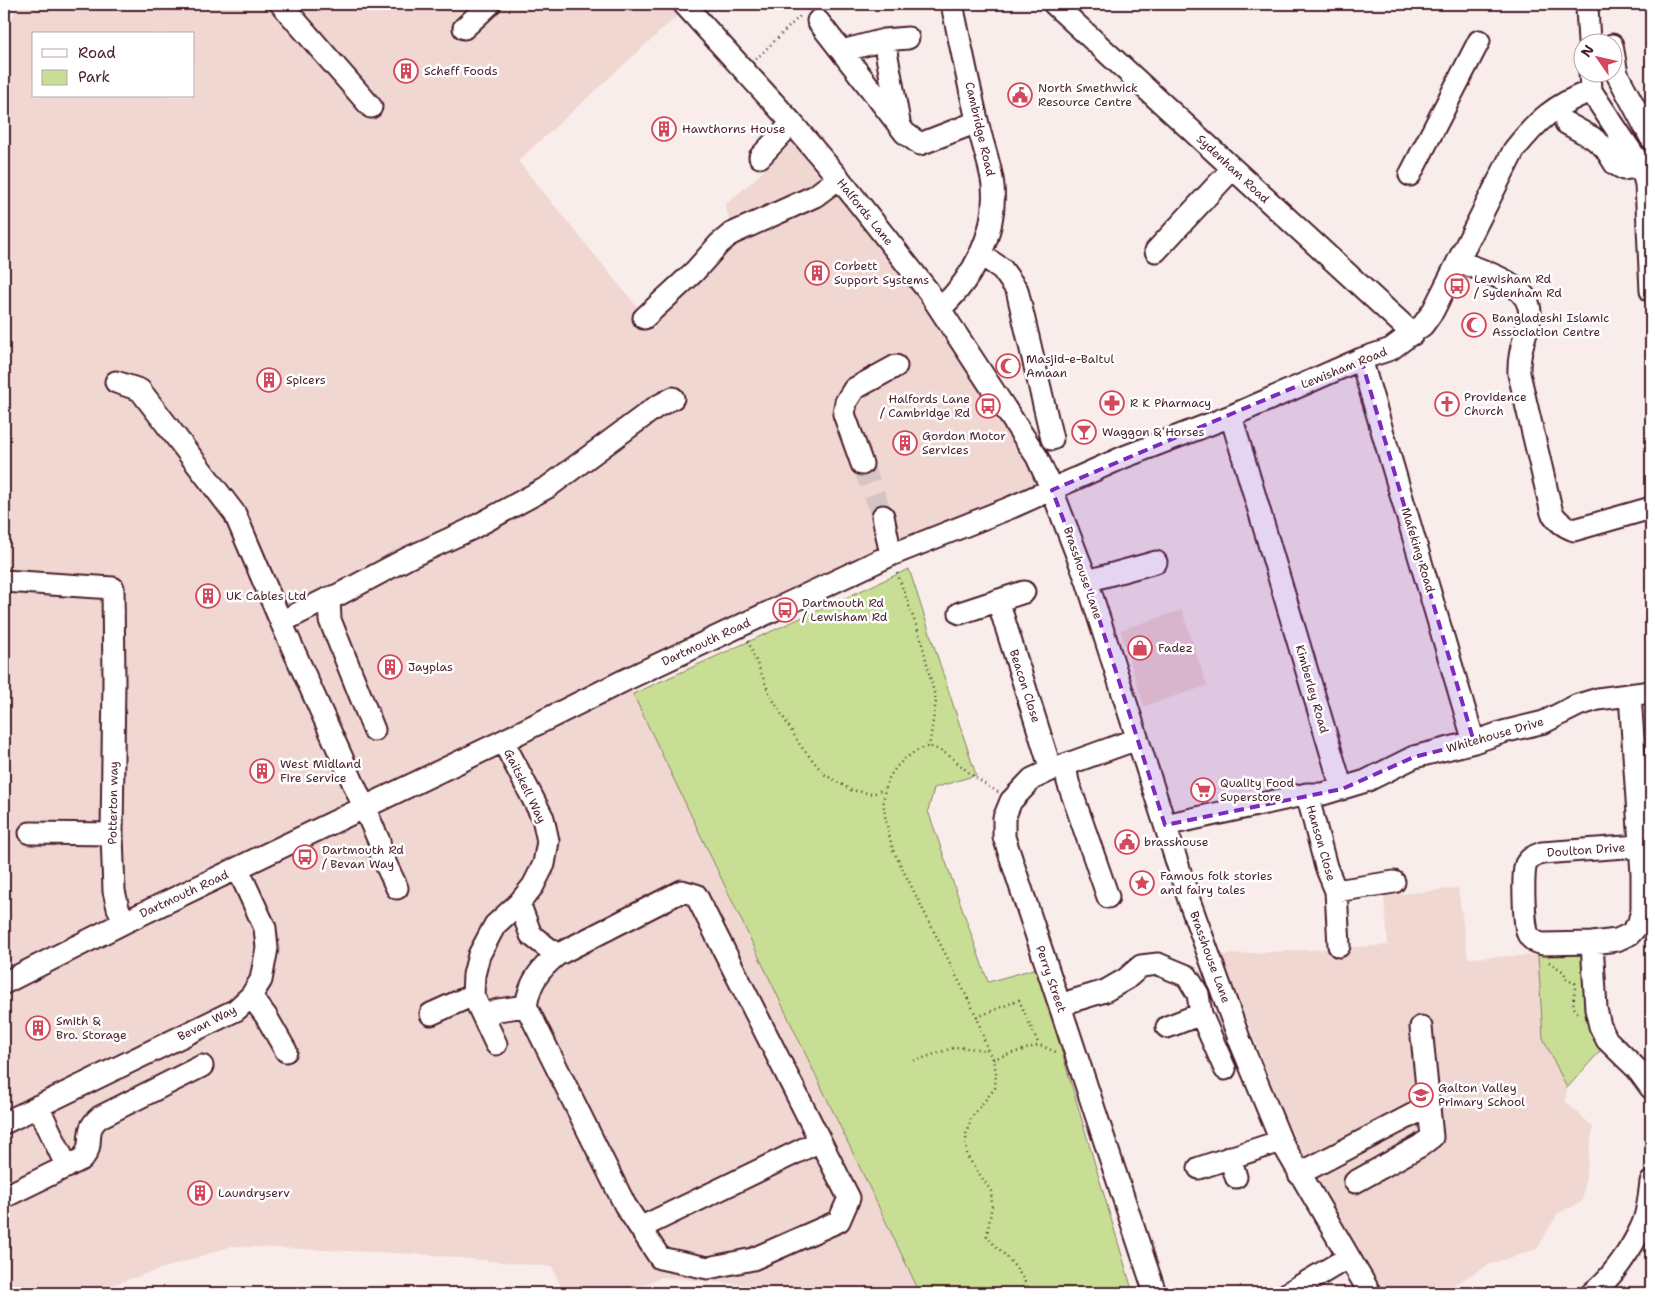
<svg xmlns="http://www.w3.org/2000/svg" width="1655" height="1297" font-family="'Shantell Sans',sans-serif">
	<style>
		.built { fill: #f0d7d1; fill-rule: evenodd }
		.park { fill: #c7de94; stroke: #887e60 }
		.lines { fill: none; stroke-linecap: round; stroke-linejoin: round }
		.minor-tunnel { stroke: #d5c4c4; stroke-width: 21; stroke-dasharray: 21 11; stroke-linecap: butt }
		.minor-casing { stroke: #4a1f2b; stroke-width: 25 }
		.path { stroke: #4a1f2b; stroke-width: 2.5; stroke-dasharray: 1 4; stroke-linecap: butt }
		.minor { stroke: #fff; stroke-width: 21 }
		.marked { fill: #7b2cbf; fill-opacity: 0.2; stroke: #7b2cbf; stroke-width: 4; stroke-dasharray: 10 6; stroke-linejoin: round }
		.labels { text-anchor: middle; stroke-width: 5; stroke-linejoin: round; paint-order: stroke }
		.poi-label { font-size: 12px; fill: #4a1f2b; stroke: #fff; text-anchor: start }
		.street-label { font-size: 12px; fill: #4a1f2b; stroke: #fff }
	</style>
	<rect width="100%" height="100%" fill="#f8edea"/>
	<filter id="ink" filterUnits="userSpaceOnUse"><feTurbulence type="fractalNoise" baseFrequency=".02" numOctaves="2"/><feDisplacementMap in="SourceGraphic" scale="10" xChannelSelector="R" yChannelSelector="G"/><feConvolveMatrix kernelMatrix="1 2 1 2 8 2 1 2 1" color-interpolation-filters="sRGB"/></filter>
	<g filter="url(#ink)">
		<path class="built" d="M19 4H684L687 7 518 161 638 308 691 260 713 231 730 222 725 205 755 179 801 134 846 187 1052 490 625 680 633 694 920 1293H811L810 1291 662 1277 625 1293H564L552 1267 419 1254 232 1246 118 1283 98 1293H4V33ZM34 34H194V96H34Z
			M1182 610 1207 686 1144 706 1120 630Z
			M1458 888 1468 958 1538 955 1543 1038 1567 1088 1565 1101 1593 1127 1582 1202 1558 1213 1537 1249 1490 1264 1439 1293H1382L1289 1127 1221 955 1388 945 1384 896Z"/>
		<path class="park" d="M909 569 976 775 934 788 928 811 988 982 1037 968 1133 1293H920L633 694Z
			M1581 953 1588 1026 1601 1050 1567 1088 1543 1038 1538 955Z"/>
		<g class="lines">
			<path class="minor-tunnel" d="M862 464 883 516"/>
			<g class="minor-casing">
				<path id="minor" d="M281 4 371 107
					M684 4 792 123 846 187 928 291 1037 457 1052 490 1087 581 1190 903 1240 1041 1281 1141 1370 1293
					M1054 4 1413 334
					M1587 7 1589 42
					M818 21 905 133 920 144 977 122
					M464 28 490 4
					M884 40 899 122
					M1612 45 1617 74 1651 138
					M842 51 884 40 908 38
					M1591 91 1641 166 1646 184 1651 291
					M1566 123 1593 138 1605 148 1615 164 1624 169 1651 164
					M760 157 792 123
					M1410 175 1479 41
					M1156 251 1232 169
					M980 254 1002 269 1017 290 1052 439
					M1458 261C1484 272 1538 284 1529 322 1524 340 1518 355 1519 374L1552 513C1558 522 1564 526 1574 530L1651 508
					M941 308C974 277 997 233 993 186 991 165 981 141 977 120 968 81 960 42 952 4
					M644 318 694 272 719 244 731 234 815 196 839 178
					M1361 359 1474 742
					M116 382 140 390 235 514 281 622
					M1231 416 1342 789
					M862 464 844 414 846 402 854 389 896 366
					M883 516 891 555
					M4 581 113 588 114 681 112 834 114 891 118 908 125 922
					M1087 581 1156 562
					M329 598 330 620 374 730
					M998 601 1051 770
					M960 613 1024 592
					M1630 695 1642 874V911L1638 925 1630 934 1617 940 1592 943 1543 944C1537 943 1531 940 1528 934 1524 926 1522 871 1526 864 1529 858 1536 855 1542 853L1639 846
					M1137 739 1051 770 1032 779 1011 801 1004 818V837L1155 1293
					M1065 765 1068 782 1108 897
					M1307 794 1326 867 1336 891 1339 946
					M1165 825 1307 794H1323L1366 781 1414 757 1474 742 1503 732 1544 722 1578 705 1598 699 1651 692
					M30 833 112 834
					M397 888 381 854 379 841 364 807 281 622 329 598 338 595 408 558 469 530 548 487 656 407 673 398
					M682 891 696 895 849 1198 839 1221 753 1259 708 1268 660 1258 625 1205 526 1006C530 982 539 970 557 955Z
					M1336 891 1394 882
					M519 903 531 935 557 955
					M1592 943 1596 1009 1600 1026 1607 1040 1637 1069 1651 1088
					M4 983 125 922 503 741 625 680 891 555 1012 507 1124 457 1231 416 1361 359 1391 349 1423 325 1433 311 1514 150C1538 120 1554 105 1591 91L1590 72
					M251 996 266 1016 286 1051
					M1061 1008 1072 1001 1105 991 1126 979 1141 966 1158 964 1187 976 1198 994 1201 1014 1225 1069
					M431 1014 473 995
					M483 1015 498 1010 526 1006
					M1167 1027 1201 1014
					M496 1044 473 995 474 975 479 955 495 925 519 903 533 886 544 864 548 841 543 818 503 741
					M38 1106 67 1167
					M4 1123 236 1010 251 996 261 980 267 948 265 928 238 869
					M1230 1157 1236 1177
					M1199 1168 1281 1141
					M1299 1174 1429 1106
					M1355 1182 1420 1146 1432 1137 1421 1027
					M4 1197 82 1159C97 1142 81 1132 100 1117L202 1066
					M640 1228 820 1141
					M1288 1293 1349 1257
					M1592 1293C1611 1279 1631 1250 1641 1228 1648 1214 1649 1197 1651 1182"/>
			</g>
			<path class="path" d="M756 59 800 16
				M897 573 921 639 936 701 929 747
				M748 641 770 695 800 745 824 774 851 790 873 794 884 789
				M998 792C989 787 980 781 972 775 959 765 947 750 930 747 921 746 913 753 906 758 873 785 884 814 893 850L977 1017 988 1051 993 1059 996 1072 995 1088 971 1118 966 1135 967 1156 991 1191 992 1205 987 1236C992 1243 997 1247 1003 1253 1015 1265 1024 1278 1030 1293
				M1549 962 1564 972 1567 980 1575 983C1576 994 1569 1005 1578 1013
				M977 1017 1019 1000 1039 1045
				M993 1059 1039 1045 1056 1052
				M914 1061 956 1047 987 1050"/>
			<use href="#minor" class="minor"/>
		</g>
	</g>
	<path class="marked" d="M1361 359 1474 742 1414 757 1342 789 1165 825 1087 581 1052 490Z"/>
	<defs>
		<g id="building-ring" transform="scale(1.25)"><circle r="9.5" fill="#fff" stroke="#d1495b" stroke-width="1.5"/><path d="M-4-6H4V6H1V3H-1V6H-4ZM-2.5-4.3h1.7v1.8h-1.7ZM.8-4.3h1.7v1.8H.8ZM-2.5-1h1.7V.8h-1.7ZM.8-1h1.7V.8H.8Z" fill="#d1495b"/></g>
		<g id="civic-ring" transform="scale(1.25)"><circle r="9.5" fill="#fff" stroke="#d1495b" stroke-width="1.5"/><path d="M-.6-6.5H3V-4.5H.6V-3L4-1V1h2V6H-6V1h2V-1L-.6-3ZM-1.2 2.5V6h2.4V2.5Z" fill="#d1495b"/></g>
		<g id="bus-ring" transform="scale(1.25)"><circle r="9.5" fill="#fff" stroke="#d1495b" stroke-width="1.5"/><path d="M-5-6H5V4H4V6H2V4H-2V6H-4V4H-5ZM-3.5-4V0h7V-4ZM-3.5 1.2v1.5H-2V1.2ZM2 1.2v1.5H3.5V1.2Z" fill="#d1495b"/></g>
		<g id="mosque-ring" transform="scale(1.25)"><circle r="9.5" fill="#fff" stroke="#d1495b" stroke-width="1.5"/><path d="M3.5-4.9A6 6 0 1 0 3.5 4.9A5 5 0 1 1 3.5-4.9Z" fill="#d1495b"/></g>
		<g id="pharmacy-ring" transform="scale(1.25)"><circle r="9.5" fill="#fff" stroke="#d1495b" stroke-width="1.5"/><path d="M-2-6h4v4h4v4h-4v4h-4v-4h-4v-4h4Z" fill="#d1495b"/></g>
		<g id="church-ring" transform="scale(1.25)"><circle r="9.5" fill="#fff" stroke="#d1495b" stroke-width="1.5"/><path d="M-1.2-6h2.4v3.5h3.3v2.4h-3.3V6h-2.4V-.1h-3.3v-2.4h3.3Z" fill="#d1495b"/></g>
		<g id="bar-ring" transform="scale(1.25)"><circle r="9.5" fill="#fff" stroke="#d1495b" stroke-width="1.5"/><path d="M-6-5H6L.8 .8V4.5H3.5V6h-7V4.5H-.8V.8Z" fill="#d1495b"/></g>
		<g id="shop-ring" transform="scale(1.25)"><circle r="9.5" fill="#fff" stroke="#d1495b" stroke-width="1.5"/><path d="M-5-2.5h2.3a2.7 3.5 0 0 1 5.4 0H5L5.5 6h-11ZM-1.5-2.5h3a1.5 2.3 0 0 0-3 0Z" fill="#d1495b"/></g>
		<g id="supermarket-ring" transform="scale(1.25)"><circle r="9.5" fill="#fff" stroke="#d1495b" stroke-width="1.5"/><path d="M-6-5.5h2.5l.6 2H6L4.5 2H-2.5L-4.4-4H-6ZM-1.5 3.2a1.3 1.3 0 1 0 .1 0ZM3 3.2a1.3 1.3 0 1 0 .1 0Z" fill="#d1495b"/></g>
		<g id="sight-ring" transform="scale(1.25)"><circle r="9.5" fill="#fff" stroke="#d1495b" stroke-width="1.5"/><path d="M0-6L1.8-2.2L6-1.7L2.9 1.2L3.7 5.4L0 3.3L-3.7 5.4L-2.9 1.2L-6-1.7L-1.8-2.2Z" fill="#d1495b"/></g>
		<g id="school-ring" transform="scale(1.25)"><circle r="9.5" fill="#fff" stroke="#d1495b" stroke-width="1.5"/><path d="M0-5L7-2L0 1L-7-2ZM-4 1L0 2.5L4 1V4Q0 6-4 4Z" fill="#d1495b"/></g>
	</defs>
	<g fill-rule="evenodd">
		<use href="#building-ring" x="406" y="71"/>
		<use href="#civic-ring" x="1020" y="95"/>
		<use href="#building-ring" x="664" y="129"/>
		<use href="#building-ring" x="817" y="273"/>
		<use href="#bus-ring" x="1457" y="286"/>
		<use href="#mosque-ring" x="1474" y="325"/>
		<use href="#mosque-ring" x="1008" y="366"/>
		<use href="#building-ring" x="269" y="380"/>
		<use href="#pharmacy-ring" x="1112" y="403"/>
		<use href="#church-ring" x="1447" y="404"/>
		<use href="#bus-ring" x="988" y="406"/>
		<use href="#bar-ring" x="1084" y="432"/>
		<use href="#building-ring" x="905" y="443"/>
		<use href="#building-ring" x="208" y="596"/>
		<use href="#bus-ring" x="785" y="610"/>
		<use href="#shop-ring" x="1140" y="648"/>
		<use href="#building-ring" x="390" y="667"/>
		<use href="#building-ring" x="262" y="771"/>
		<use href="#supermarket-ring" x="1203" y="790"/>
		<use href="#civic-ring" x="1127" y="842"/>
		<use href="#bus-ring" x="305" y="857"/>
		<use href="#sight-ring" x="1142" y="883"/>
		<use href="#building-ring" x="38" y="1028"/>
		<use href="#school-ring" x="1421" y="1095"/>
		<use href="#building-ring" x="200" y="1193"/>
	</g>
	<g class="labels">
		<g class="poi-label">
			<text x="424" y="75">Scheff Foods</text>
			<text x="1038" y="92">North Smethwick<tspan x="1038" dy="14">Resource Centre</tspan></text>
			<text x="682" y="133">Hawthorns House</text>
			<text x="834" y="270">Corbett<tspan x="834" dy="14">Support Systems</tspan></text>
			<text x="1474" y="283">Lewisham Rd<tspan x="1474" dy="14">/ Sydenham Rd</tspan></text>
			<text x="1492" y="322">Bangladeshi Islamic<tspan x="1492" dy="14">Association Centre</tspan></text>
			<text x="1026" y="363">Masjid-e-Baitul<tspan x="1026" dy="14">Amaan</tspan></text>
			<text x="286" y="384">Spicers</text>
			<text x="1464" y="401">Providence<tspan x="1464" dy="14">Church</tspan></text>
			<text x="970" y="403" text-anchor="end">Halfords Lane<tspan x="970" dy="14">/ Cambridge Rd</tspan></text>
			<text x="1130" y="407">R K Pharmacy</text>
			<text x="1102" y="436">Waggon &amp; Horses</text>
			<text x="922" y="440">Gordon Motor<tspan x="922" dy="14">Services</tspan></text>
			<text x="226" y="600">UK Cables Ltd</text>
			<text x="802" y="607">Dartmouth Rd<tspan x="802" dy="14">/ Lewisham Rd</tspan></text>
			<text x="1158" y="652">Fadez</text>
			<text x="408" y="671">Jayplas</text>
			<text x="280" y="768">West Midland<tspan x="280" dy="14">Fire Service</tspan></text>
			<text x="1220" y="787">Quality Food<tspan x="1220" dy="14">Superstore</tspan></text>
			<text x="1144" y="846">brasshouse</text>
			<text x="322" y="854">Dartmouth Rd<tspan x="322" dy="14">/ Bevan Way</tspan></text>
			<text x="1160" y="880">Famous folk stories<tspan x="1160" dy="14">and fairy tales</tspan></text>
			<text x="56" y="1025">Smith &amp;<tspan x="56" dy="14">Bro. Storage</tspan></text>
			<text x="1438" y="1092">Galton Valley<tspan x="1438" dy="14">Primary School</tspan></text>
			<text x="218" y="1197">Laundryserv</text>
		</g>
		<g class="street-label">
			<text transform="translate(980 129) rotate(77)" y="4">Cambridge Road</text>
			<text transform="translate(1233 169) rotate(43)" y="4">Sydenham Road</text>
			<text transform="translate(865 212) rotate(51)" y="4">Halfords Lane</text>
			<text transform="translate(1344 368) rotate(-22)" y="4">Lewisham Road</text>
			<text transform="translate(1418 550) rotate(73)" y="4">Mafeking Road</text>
			<text transform="translate(1083 573) rotate(71)" y="4">Brasshouse Lane</text>
			<text transform="translate(706 642) rotate(-25)" y="4">Dartmouth Road</text>
			<text transform="translate(1025 686) rotate(72)" y="4">Beacon Close</text>
			<text transform="translate(1312 689) rotate(74)" y="4">Kimberley Road</text>
			<text transform="translate(1495 735) rotate(-16)" y="4">Whitehouse Drive</text>
			<text transform="translate(525 786) rotate(64)" y="4">Gaitskell Way</text>
			<text transform="translate(113 803) rotate(-89)" y="4">Potterton way</text>
			<text transform="translate(1321 843) rotate(74)" y="4">Hanson Close</text>
			<text transform="translate(1586 850) rotate(-4)" y="4">Doulton Drive</text>
			<text transform="translate(184 894) rotate(-25)" y="4">Dartmouth Road</text>
			<text transform="translate(1210 957) rotate(70)" y="4">Brasshouse Lane</text>
			<text transform="translate(1051 979) rotate(71)" y="4">Perry Street</text>
			<text transform="translate(207 1023) rotate(-27)" y="4">Bevan Way</text>
		</g>
	</g>
	<rect width="1655" height="1297" fill="none" stroke="#fff" stroke-width="20"/>
	<rect x="10" y="10" width="1635" height="1277" fill="none" stroke="#4a1f2b" stroke-width="2" filter="url(#ink)"/>
	<rect x="32" y="32" width="162" height="65" fill="#ffffff" stroke="#b7a5aa"/>
	<rect x="42" y="49" width="25" height="8" fill="#ffffff" stroke="#b7a5aa"/>
	<text x="78" y="58" font-size="15" fill="#4a1f2b">Road</text>
	<rect x="42" y="70" width="25" height="15" fill="#c7de94" stroke="#b7a5aa"/>
	<text x="78" y="82" font-size="15" fill="#4a1f2b">Park</text>
	<g transform="translate(1598 58) rotate(304)"><circle r="24" fill="#ffffff" stroke="#b7a5aa"/>
	<path d="M0-4L9 19L0 12L-9 19Z" fill="#d1495b"/>
	<text y="-8" font-size="14" font-weight="bold" text-anchor="middle" fill="#4a1f2b">N</text>
	</g>
</svg>
